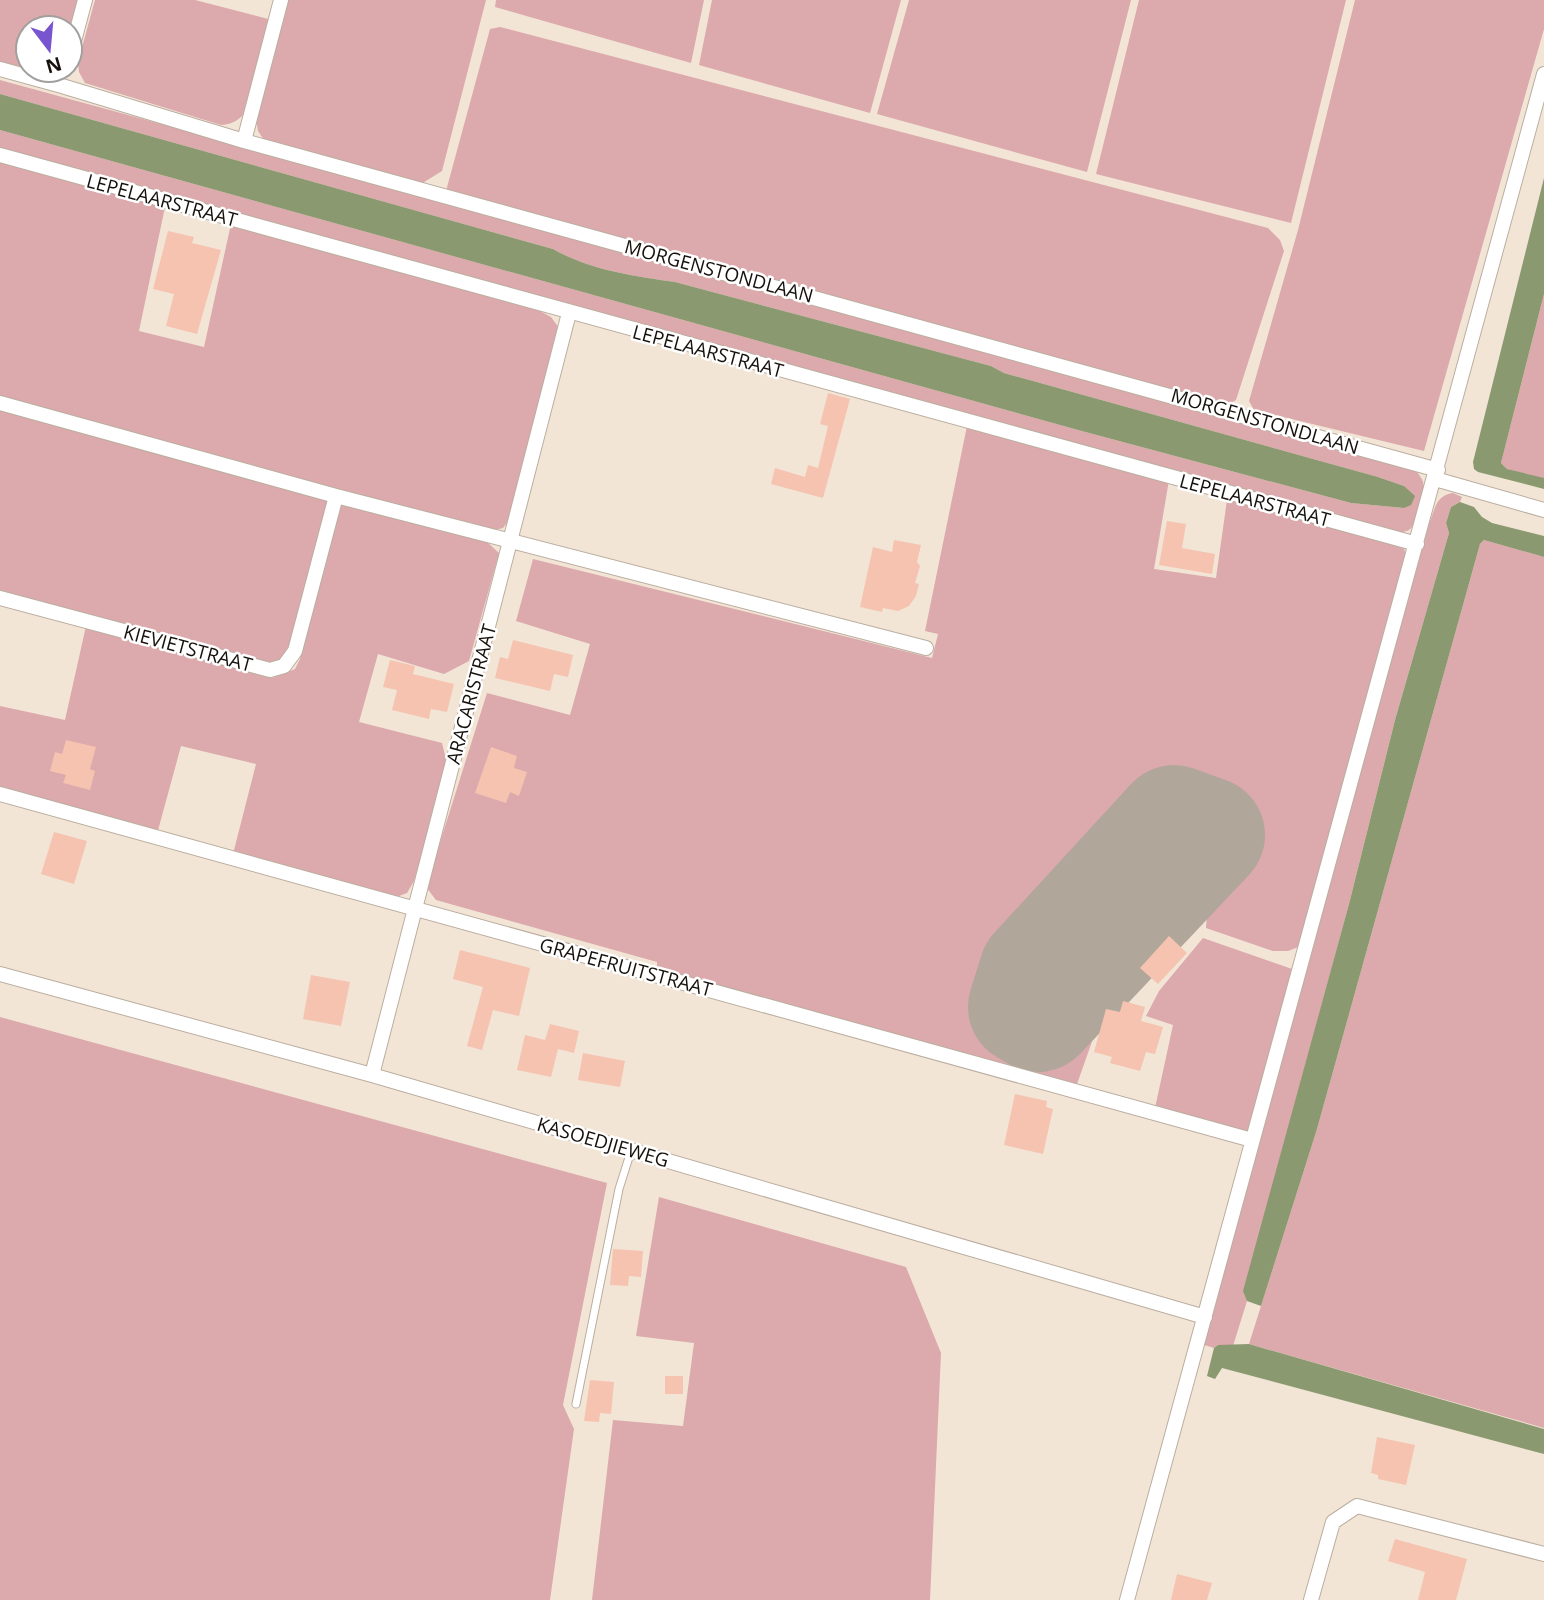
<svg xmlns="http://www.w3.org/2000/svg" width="1544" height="1600" font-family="'Open Sans',sans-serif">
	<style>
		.green { fill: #dca9ac }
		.water { fill: #8a996f }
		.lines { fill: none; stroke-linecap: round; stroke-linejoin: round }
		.runway { stroke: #b1a69a; stroke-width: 116 }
		.building { fill: #f5c3b0 }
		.service-casing { stroke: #bbaea0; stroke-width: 9 }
		.minor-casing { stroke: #bbaea0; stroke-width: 16 }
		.service { stroke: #fff; stroke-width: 7 }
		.minor { stroke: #fff; stroke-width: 14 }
		.labels { text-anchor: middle; stroke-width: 5; stroke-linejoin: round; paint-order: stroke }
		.street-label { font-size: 19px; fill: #16110c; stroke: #fff }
	</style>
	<rect width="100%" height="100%" fill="#f2e5d6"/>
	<path class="green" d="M0 0H79L70 34V28H28V70L0 62Z
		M95 0H195L272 20 249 108C240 119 235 124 221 125L85 83 79 72 78 62Z
		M288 0H486L442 171 421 184 264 140 258 131 256 119Z
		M496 0H704L691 63 495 7Z
		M712 0H901L870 113 699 65Z
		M909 0H1131L1087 172 877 114Z
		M1139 0H1346L1291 223 1096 174Z
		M1355 0H1544V29L1424 451 1254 410 1249 401 1298 230Z
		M500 27 1268 228 1280 240 1284 251 1236 400 1227 405 446 191 490 29Z
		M0 80 1318 441 1417 472C1419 475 1422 478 1423 482 1426 491 1417 525 1409 530 1402 534 1392 531 1386 530L0 150V130L1078 430 1351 503 1404 508 1414 497 1404 486 1378 477 1004 373 991 366 675 282C633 276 590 270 553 249L0 94Z
		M0 161 165 207 139 331 204 347 231 224 540 311 551 317 559 328 510 519 503 528 491 531 0 396Z
		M1544 294V479L1507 469 1501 463Z
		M0 408 330 501 292 649 281 661 271 664 0 590Z
		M967 426 1169 480 1154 569 1216 578 1227 500 1403 546 1407 557 1301 946 1288 951H1273L1206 928 1207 913 1160 890 1213 834 1172 820 1033 972 1021 1011 1039 1020 1071 985 1107 999 1077 1084 657 970V962L436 900 426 887 487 693 570 715 590 644 516 621 533 559 932 658 938 634 925 631Z
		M1453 493 1462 497 1460 502 1451 507 1446 523 1449 533 1395 720 1349 904 1244 1291 1247 1301 1233 1346 1218 1345 1214 1348 1201 1344 1429 524C1435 509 1436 495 1453 493Z
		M341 502 487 542 499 553 469 661 444 674 378 654 359 722 442 743 447 763 414 881 407 893 394 898 233 854 256 764 181 746 157 834 0 790V706L65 720 86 626 272 678 295 669 300 659Z
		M1484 540 1544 557V1428L1249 1344 1317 1129 1480 544Z
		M1203 938 1292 969 1247 1134 1155 1108 1173 1025 1146 1016 1159 991Z
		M0 1017 607 1183 563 1405 574 1429 550 1600H0Z
		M659 1197 906 1267 941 1353 930 1600H592L613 1420 683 1426 694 1343 636 1336Z"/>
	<path class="water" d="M0 94 553 249C590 270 633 276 675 282L991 366 1004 373 1378 477 1404 486 1415 496 1411 505 1404 508 1351 503 1078 430 0 130Z
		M1544 178V294L1501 463 1507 469 1544 478V489L1478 472 1474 469 1473 462Z
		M1460 502 1474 507 1482 517 1492 523 1544 536V557L1484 540 1480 544 1317 1129 1261 1306 1247 1301 1243 1291 1349 904 1395 720 1449 533 1446 523 1451 507Z
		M1249 1344 1544 1429V1454L1222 1368 1215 1379 1207 1376 1214 1348 1218 1345Z"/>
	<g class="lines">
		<path class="runway" d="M1174 823 1207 835 1038 1014 1026 1007 1037 972Z"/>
	</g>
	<path class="building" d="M168 231 194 237 192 243 221 250 197 334 166 326 174 294 153 289Z
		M828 393 850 399 823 498 771 484 775 468 805 477 808 465 818 468 828 426 820 424Z
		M1167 521 1186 524 1182 548 1215 554 1212 574 1159 565Z
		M894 540 921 545 917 562 920 566 915 583 919 584 916 596 909 606 898 611 883 608 882 612 860 607 873 547 892 552Z
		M513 640 573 655 568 677 554 674 550 691 495 678 500 657 508 659Z
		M390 660 415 666 413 674 454 684 447 712 431 709 429 719 392 710 397 690 383 687Z
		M66 740 96 747 90 769 95 771 90 790 63 783 66 775 50 771 55 752 62 754Z
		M491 747 517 756 514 768 527 772 519 796 510 792 506 803 475 793Z
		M54 832 87 841 74 884 41 874Z
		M1169 936 1187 953 1158 984 1140 968Z
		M460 950 530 968 519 1016 493 1010 482 1050 467 1046 483 987 453 979Z
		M311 975 350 982 341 1026 303 1019Z
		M1123 1001 1145 1007 1141 1021 1163 1027 1155 1054 1146 1052 1140 1071 1110 1063 1112 1057 1094 1052 1106 1009 1120 1012Z
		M550 1024 579 1031 574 1053 558 1049 551 1077 517 1070 525 1035 545 1040Z
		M583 1053 625 1061 620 1087 578 1080Z
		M1015 1094 1047 1101 1046 1107 1053 1109 1043 1154 1004 1145Z
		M613 1249 643 1251 641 1277 629 1276 628 1286 610 1285Z
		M665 1376H683V1394H665Z
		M590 1380 614 1382 611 1414 600 1413 599 1422 584 1421Z
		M1377 1437 1415 1445 1406 1485 1378 1479V1475L1371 1473Z
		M1395 1539 1467 1559 1456 1600H1418L1425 1572 1388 1561Z
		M1177 1574 1212 1583 1207 1600H1171Z"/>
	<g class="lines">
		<g class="service-casing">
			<path id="service" d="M576 1404 619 1189 631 1151"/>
		</g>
		<g class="minor-casing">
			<path id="minor" d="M70 56 85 0
				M0 69 62 86 244 141 1438 470
				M244 141 281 0
				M0 155 1417 544
				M0 403 336 496 926 648
				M1435 479 1544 510
				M0 598 270 670 284 666 295 651 336 496
				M0 794 1252 1140
				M0 974 372 1075 1205 1317
				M372 1075 569 313
				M1127 1600C1265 1091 1408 583 1544 74
				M1311 1600 1333 1522 1357 1506 1544 1554"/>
		</g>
		<use href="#service" class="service"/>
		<use href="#minor" class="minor"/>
	</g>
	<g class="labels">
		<g class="street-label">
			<text transform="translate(162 200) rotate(15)" y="7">LEPELAARSTRAAT</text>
			<text transform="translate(719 271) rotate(15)" y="7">MORGENSTONDLAAN</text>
			<text transform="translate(708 351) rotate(15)" y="7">LEPELAARSTRAAT</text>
			<text transform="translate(1265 421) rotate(16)" y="7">MORGENSTONDLAAN</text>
			<text transform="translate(1255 500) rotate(15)" y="7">LEPELAARSTRAAT</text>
			<text transform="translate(188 648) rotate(15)" y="7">KIEVIETSTRAAT</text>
			<text transform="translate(471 694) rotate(-75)" y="7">ARACARISTRAAT</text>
			<text transform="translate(626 967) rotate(15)" y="7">GRAPEFRUITSTRAAT</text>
			<text transform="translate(603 1142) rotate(16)" y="7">KASOEDJIEWEG</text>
		</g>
	</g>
	<g transform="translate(49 49) rotate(164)"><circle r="33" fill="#ffffff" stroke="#a2a09e" stroke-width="2"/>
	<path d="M0-5L12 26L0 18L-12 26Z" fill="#7855ce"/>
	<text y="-10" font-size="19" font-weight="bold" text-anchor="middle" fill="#16110c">N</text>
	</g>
</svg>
